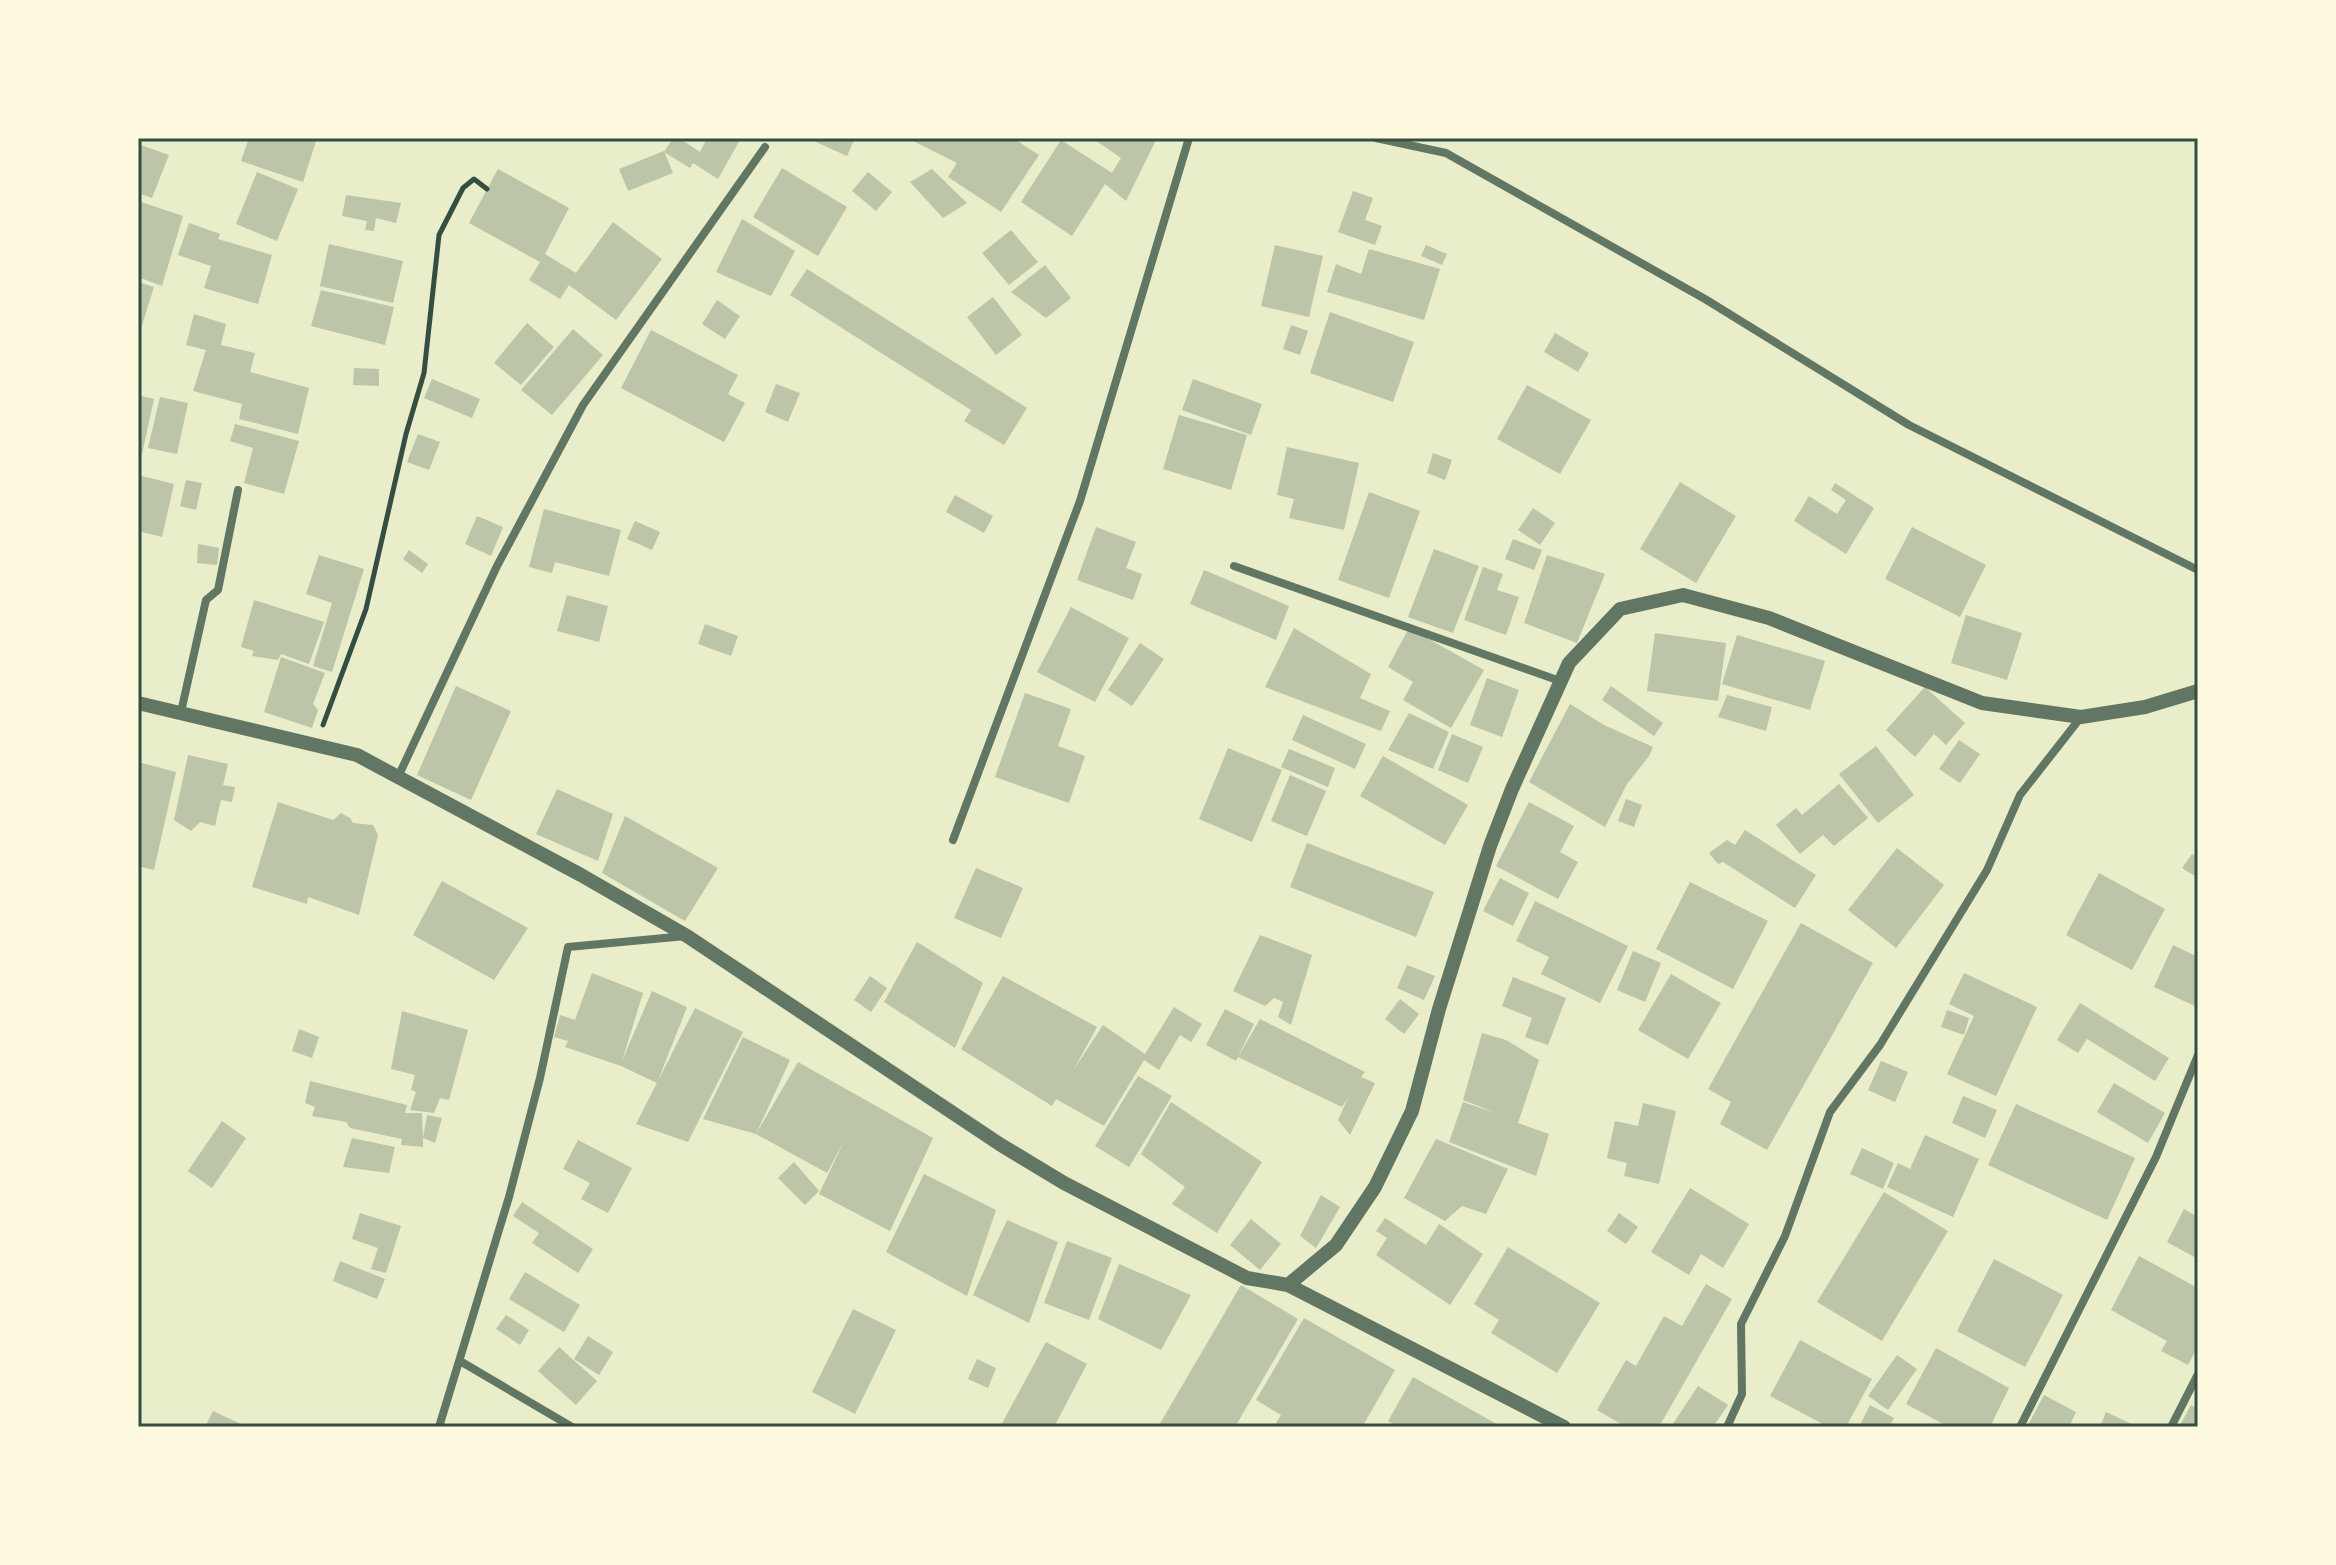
<svg xmlns="http://www.w3.org/2000/svg" width="2336" height="1565" font-family="'Crimson Pro',serif">
	<style>
		.building { fill: #bcc5a7 }
		.lines { fill: none; stroke-linecap: round; stroke-linejoin: round }
		.path { stroke: #344e41; stroke-width: 5 }
		.minor { stroke: #617663; stroke-width: 8 }
		.tertiary { stroke: #617663; stroke-width: 14 }
		.neatline { fill: none; stroke: #344e41; stroke-width: 3 }
	</style>
	<rect width="100%" height="100%" fill="#e9edc9"/>
	<path class="building" d="M249 138H317L303 182 241 161Z
		M673 138H679L700 152 707 138H741L718 179 693 163 690 168 664 152Z
		M807 138H855L847 156Z
		M907 138H1013L1039 155 1001 212 948 177 957 163Z
		M1092 138H1149L1155 142 1126 201 1105 184 1072 236 1021 202 1061 140 1112 173 1121 158Z
		M138 144 169 155 152 198 138 193Z
		M664 151 673 173 628 191 619 169Z
		M782 168 847 207 818 256 753 217Z
		M498 169 569 208 545 254 576 273 613 222 662 259 616 320 569 285 560 299 529 280 540 262 469 223Z
		M932 169 967 203 943 218 910 182Z
		M257 172 298 189 277 241 236 224Z
		M868 172 892 192 876 211 852 191Z
		M1353 191 1373 198 1365 220 1382 226 1375 245 1338 232Z
		M346 195 401 203 396 223 376 218 374 231 365 230 367 221 342 216Z
		M138 201 183 216 162 286 138 277Z
		M742 219 795 251 771 296 716 272Z
		M189 223 220 234 218 239 272 255 258 304 204 288 211 266 178 255Z
		M1011 230 1038 262 1009 285 982 253Z
		M329 244 403 261 393 303 320 286Z
		M1275 245 1323 256 1309 317 1261 306Z
		M1426 245 1447 254 1442 265 1421 256Z
		M1369 249 1440 269 1424 320 1327 292 1336 264 1361 274Z
		M1045 265 1071 298 1046 318 1011 292Z
		M807 269 1027 408 1004 445 964 421 971 410 790 295Z
		M138 282 154 287 139 335H138Z
		M321 290 394 307 385 345 311 326Z
		M993 297 1022 335 996 355 967 317Z
		M717 300 740 316 725 339 702 324Z
		M1330 312 1414 342 1393 402 1310 373Z
		M194 314 226 324 221 345 255 353 250 372 309 388 298 434 239 419 242 404 193 391 206 350 186 345Z
		M527 323 554 347 521 385 494 363Z
		M1291 325 1308 331 1300 355 1283 349Z
		M573 329 603 355 552 415 521 390Z
		M651 330 738 375 728 394 745 403 724 442 621 388Z
		M1555 333 1589 353 1578 372 1544 352Z
		M354 368 379 369V386L353 385Z
		M432 379 480 399 472 418 424 398Z
		M1193 379 1262 404 1251 435 1182 410Z
		M776 384 800 393 788 422 765 412Z
		M1527 385 1591 420 1560 474 1497 439Z
		M138 395 154 399 142 454 138 453Z
		M160 397 188 403 177 454 148 448Z
		M1179 415 1247 435 1231 490 1163 469Z
		M235 424 299 441 284 494 244 483 253 448 230 441Z
		M418 434 440 442 429 470 407 462Z
		M1287 447 1359 463 1344 530 1289 518 1294 499 1277 495Z
		M1433 453 1452 460 1445 480 1427 473Z
		M138 475 174 484 162 537 138 531Z
		M186 480 202 483 196 510 180 506Z
		M1680 482 1736 516 1696 583 1640 549Z
		M1835 483 1874 508 1846 554 1794 521 1809 496 1837 514 1846 500 1831 490Z
		M1369 492 1420 511 1389 598 1338 580Z
		M955 495 993 516 984 533 946 512Z
		M1533 508 1555 523 1540 545 1518 530Z
		M544 509 621 530 609 576 555 562 552 573 529 567Z
		M477 516 503 527 491 556 465 544Z
		M635 521 660 532 652 550 627 539Z
		M1096 527 1136 542 1126 568 1142 574 1133 600 1077 580Z
		M1912 527 1986 565 1960 617 1885 579Z
		M1513 539 1542 550 1534 570 1505 559Z
		M198 544 219 548 217 565 197 563Z
		M1434 549 1479 566 1453 633 1408 617Z
		M409 550 428 564 422 573 403 559Z
		M319 555 364 569 332 672 313 666 332 603 306 594Z
		M1547 555 1605 574 1577 643 1524 623Z
		M1483 567 1503 574 1497 590 1519 597 1506 635 1464 620Z
		M1204 570 1289 606 1276 640 1190 604Z
		M567 595 608 606 599 642 557 631Z
		M254 600 324 622 309 664 281 654 278 660 252 656 254 651 241 647Z
		M1071 607 1129 638 1095 702 1037 672Z
		M1966 615 2022 633 2007 680 1951 663Z
		M705 624 738 636 731 656 698 644Z
		M1294 628 1371 674 1360 698 1390 711 1381 731 1265 687Z
		M1409 628 1484 670 1451 728 1403 700 1413 682 1388 667Z
		M1655 633 1726 643 1718 701 1647 691Z
		M1737 635 1825 661 1810 710 1722 684Z
		M1140 643 1164 659 1132 706 1108 690Z
		M281 657 325 673 313 704 318 710 312 728 264 712Z
		M1487 678 1519 690 1502 737 1470 725Z
		M456 686 511 711 471 800 417 775Z
		M1611 686 1663 723 1654 736 1602 700Z
		M1925 687 1965 723 1946 745 1934 734 1915 757 1886 730Z
		M1025 693 1071 709 1058 746 1085 756 1069 803 995 777Z
		M1727 695 1772 707 1766 731 1718 717Z
		M1570 704 1604 725 1653 747 1649 756 1627 784 1605 827 1529 782Z
		M1409 713 1449 732 1433 769 1388 750Z
		M1303 715 1366 744 1355 769 1292 740Z
		M1452 734 1483 747 1468 783 1438 770Z
		M1959 740 1980 754 1960 783 1939 769Z
		M1876 746 1914 795 1878 823 1839 774Z
		M1228 748 1282 770 1252 842 1199 819Z
		M1289 749 1335 768 1328 787 1281 767Z
		M188 755 228 764 223 785 235 787 232 802 221 800 215 826 200 822 191 831 174 820Z
		M1383 756 1468 805 1445 845 1360 796Z
		M138 762 176 772 154 870 138 866Z
		M1290 775 1326 791 1307 836 1271 821Z
		M1839 784 1868 818 1834 846 1823 835 1800 854 1776 825 1796 808 1802 815Z
		M557 789 613 814 598 861 536 834Z
		M1626 799 1642 805 1634 827 1618 821Z
		M278 802 333 820 341 813 350 818 353 823 373 825 378 835 359 915 308 897 307 904 252 887Z
		M1529 802 1574 826 1560 852 1578 862 1558 899 1496 866Z
		M625 816 718 868 685 921 602 873Z
		M1745 830 1816 875 1795 908 1723 862 1718 864 1709 853 1727 840 1735 845Z
		M1307 843 1434 892 1416 937 1290 887Z
		M1897 848 1944 885 1896 948 1848 910Z
		M2192 854 2198 857V878L2182 868Z
		M976 868 1023 888 1001 938 954 918Z
		M2099 873 2165 909 2132 970 2066 935Z
		M1500 878 1529 893 1513 926 1483 911Z
		M442 881 528 928 494 980 413 935Z
		M1690 882 1768 921 1733 989 1656 949Z
		M1535 901 1628 946 1600 1003 1541 974 1549 957 1516 941Z
		M1801 923 1873 963 1767 1150 1720 1124 1731 1102 1708 1089Z
		M1260 935 1312 955 1291 1025 1278 1017 1283 1002 1274 998 1265 1006 1233 991Z
		M917 942 983 983 955 1048 884 1002Z
		M2173 945 2198 957 2197 1007 2154 987Z
		M1633 951 1661 963 1645 1002 1617 990Z
		M1407 965 1435 976 1424 1000 1397 988Z
		M592 973 643 993 622 1061 652 991 687 1007 657 1083 621 1066 565 1047 568 1041 554 1037 560 1015 575 1020Z
		M1964 973 2037 1007 1996 1096 1947 1074 1974 1016 1949 1004Z
		M1671 974 1721 1003 1688 1059 1638 1030Z
		M870 976 887 988 871 1012 854 1000Z
		M1003 976 1097 1027 1073 1071 1103 1025 1145 1054 1174 1007 1202 1024 1191 1042 1180 1035 1159 1070 1144 1060 1104 1126 1056 1099 1052 1106 961 1049Z
		M1513 977 1566 998 1548 1045 1525 1037 1532 1018 1502 1006Z
		M1400 999 1419 1014 1404 1034 1385 1019Z
		M2080 1003 2169 1058 2155 1081 2087 1039 2078 1053 2057 1040Z
		M695 1008 743 1032 688 1142 636 1124Z
		M1225 1009 1254 1024 1236 1061 1206 1045Z
		M1947 1010 1969 1018 1964 1035 1941 1027Z
		M402 1011 468 1030 449 1100 440 1098 434 1113 410 1110 416 1092 411 1090 415 1075 391 1069Z
		M1260 1019 1365 1072 1361 1077 1375 1083 1350 1135 1338 1120 1348 1098 1342 1107 1238 1057Z
		M299 1029 319 1037 312 1058 292 1051Z
		M1482 1033 1506 1040 1539 1060 1518 1123 1549 1134 1536 1176 1449 1142 1463 1102 1499 1114 1463 1100Z
		M743 1037 790 1060 756 1134 798 1062 933 1138 890 1231 819 1194 845 1139 827 1173 756 1134 703 1119Z
		M1881 1061 1908 1072 1895 1102 1868 1090Z
		M1138 1076 1172 1096 1129 1167 1095 1146Z
		M310 1081 407 1105 405 1113H422L423 1138 427 1115 442 1118 435 1143 423 1138V1147L401 1145 402 1139 350 1128 346 1122 312 1116 315 1107 305 1103Z
		M2114 1083 2165 1113 2148 1143 2097 1112Z
		M1963 1096 1997 1110 1985 1138 1952 1123Z
		M1171 1102 1262 1162 1217 1233 1172 1204 1185 1187 1141 1154Z
		M1643 1103 1676 1111 1659 1184 1624 1176 1627 1163 1607 1158 1615 1121 1638 1126Z
		M2016 1104 2135 1158 2107 1220 1988 1165Z
		M222 1121 246 1138 212 1188 188 1171Z
		M1925 1135 1979 1159 1953 1217 1887 1187 1898 1163 1910 1169Z
		M352 1138 395 1147 389 1173 343 1167Z
		M1436 1139 1508 1169 1486 1214 1462 1206 1445 1221 1404 1198Z
		M578 1140 632 1168 608 1213 581 1199 590 1183 563 1169Z
		M1862 1148 1894 1163 1883 1189 1850 1174Z
		M794 1162 819 1191 805 1205 778 1178Z
		M924 1174 996 1210 967 1296 886 1252Z
		M1690 1188 1749 1224 1723 1268 1701 1254 1689 1275 1651 1252Z
		M1884 1192 1948 1231 1882 1341 1817 1302Z
		M1321 1195 1340 1207 1316 1248 1300 1236Z
		M522 1202 593 1249 578 1273 532 1243 539 1233 513 1216Z
		M2184 1209 2198 1217V1259L2167 1242Z
		M360 1213 401 1226 386 1273 371 1269 378 1248 352 1239Z
		M1619 1213 1638 1227 1626 1244 1607 1231Z
		M1385 1218 1426 1245 1439 1224 1483 1254 1450 1305 1376 1255 1387 1238 1376 1231Z
		M1251 1219 1281 1244 1260 1270 1230 1245Z
		M1007 1220 1058 1242 1029 1323 973 1295Z
		M1067 1241 1112 1258 1089 1320 1044 1303Z
		M1508 1247 1600 1303 1557 1373 1491 1333 1499 1320 1474 1304Z
		M2139 1256 2198 1288V1346L2188 1365 2161 1351 2167 1341 2111 1310Z
		M1994 1259 2063 1295 2025 1367 1957 1331Z
		M340 1261 385 1279 377 1299 333 1281Z
		M1119 1264 1191 1295 1161 1350 1098 1319Z
		M525 1272 580 1305 564 1332 509 1299Z
		M1706 1284 1732 1299 1659 1427H1626L1597 1410 1626 1360 1636 1366 1664 1316 1682 1326Z
		M1241 1285 1298 1319 1235 1427H1158Z
		M853 1309 896 1330 855 1414 812 1392Z
		M506 1315 529 1330 520 1345 496 1329Z
		M1304 1318 1395 1370 1362 1427H1282L1276 1423 1281 1415 1256 1400Z
		M588 1336 613 1352 599 1375 574 1359Z
		M1800 1340 1872 1379 1848 1423 1856 1427H1819L1821 1423 1770 1396Z
		M1046 1342 1087 1364 1054 1427H1000Z
		M559 1347 597 1381 576 1405 538 1371Z
		M1936 1348 2009 1388 1990 1427H1949L1906 1404Z
		M1897 1355 1917 1369 1888 1410 1868 1396Z
		M977 1359 996 1368 988 1388 968 1379Z
		M1413 1377 1502 1427H1398L1388 1421Z
		M1698 1386 1728 1405 1713 1427H1671Z
		M2044 1395 2076 1412 2069 1427H2027Z
		M1870 1405 1894 1418 1889 1427H1859Z
		M2191 1405 2198 1409V1427H2179Z
		M213 1411 247 1427H205Z
		M2106 1412 2138 1427H2100Z"/>
	<g class="lines">
		<path class="path" d="M323 725 366 609 406 434 424 373 439 235 463 188 474 179 487 189"/>
		<path class="minor" d="M1376 138 1446 153 1705 299 1909 425 2198 570
			M1234 566 1560 681
			M181 712 206 600 218 590 238 490
			M398 777 497 566 583 405 765 147
			M953 840 1080 501 1189 138
			M460 1361 572 1427
			M439 1427 509 1197 540 1078 568 947 686 936
			M1727 1427 1742 1394 1741 1324 1785 1236 1830 1112 1880 1045 1987 870 2020 795 2081 717
			M2020 1427 2156 1157 2198 1055
			M2171 1427 2198 1374"/>
		<path class="tertiary" d="M138 703 357 755 581 875 687 936 1001 1145 1064 1183 1247 1278 1288 1285 1564 1427
			M1288 1285 1336 1245 1375 1187 1412 1111 1439 1009 1490 846 1512 789 1569 663 1620 609 1683 595 1769 618 1982 703 2081 717 2145 707 2198 691"/>
	</g>
	<rect width="2336" height="1565" fill="none" stroke="#fefae0" stroke-width="280"/>
	<rect x="140" y="140" width="2056" height="1285" class="neatline"/>
</svg>
